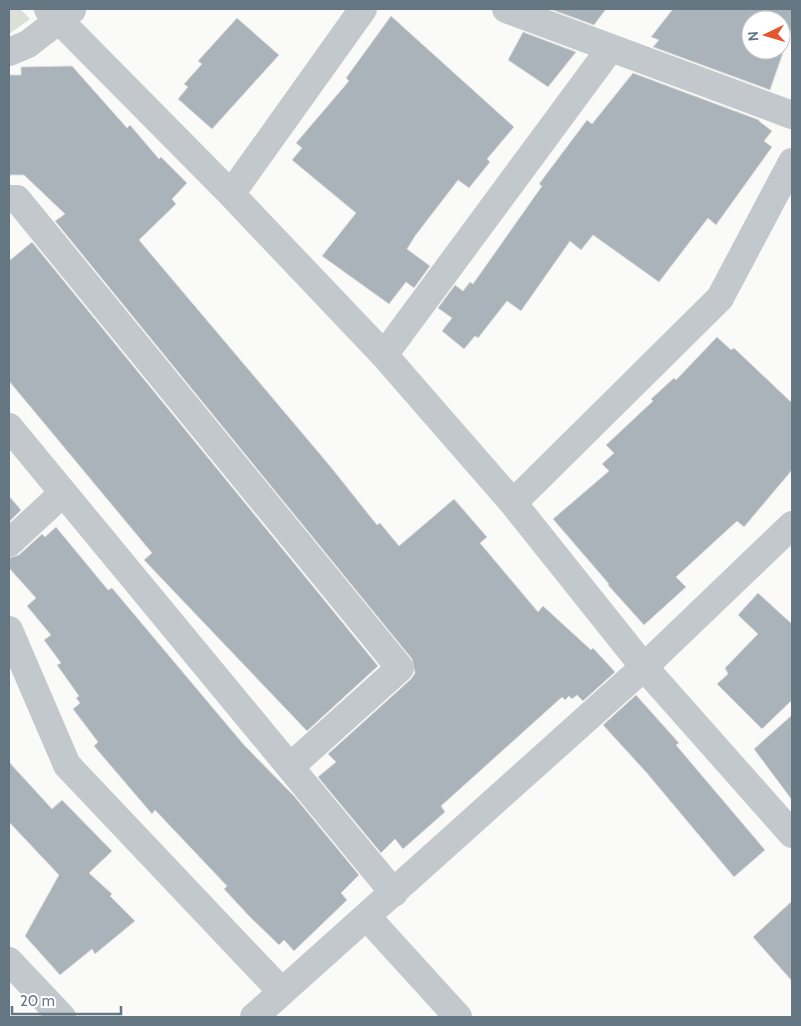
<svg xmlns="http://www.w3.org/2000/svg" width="801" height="1026" font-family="Cabin,sans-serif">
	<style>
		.green { fill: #dadfd7 }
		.building { fill: #aab3b9; stroke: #dcdcda; fill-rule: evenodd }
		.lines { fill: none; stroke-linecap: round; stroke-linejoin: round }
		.minor { stroke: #c3c8cc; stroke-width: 28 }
	</style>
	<rect width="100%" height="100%" fill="#fafaf8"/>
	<path class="green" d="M9 9H20L30 19 9 34Z"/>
	<path class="building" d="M550 9H606L594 25Z
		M673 9H792V27L770 90 653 47 659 40 651 37ZM751 20H781V50H751Z
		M391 16 514 127 487 159 490 162 469 188 458 180 415 236 407 249 430 266 414 288 406 282 389 304 322 256 356 213 292 160 302 148 296 143 349 81 346 78Z
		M237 18 279 55 212 129 178 99 188 87 184 84 202 64 198 61Z
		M523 32 576 52 548 87 508 60Z
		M72 66 127 128 130 125 159 159 161 157 187 183 172 199 176 204 139 240 330 466 377 525 380 523 399 546 454 499 487 537 480 543 538 612 543 606 591 650 593 648 615 672 583 701 577 695 572 699 569 696 565 700 562 697 441 806 445 812 403 849 395 839 381 853 318 777 336 762 328 754 411 679 415 673 412 659 55 221 65 214 24 175H9V75H21V67Z
		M633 73 759 120V121L772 131 764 141 772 147 716 225 708 218 659 282 593 235 581 250 570 241 521 311 507 301 478 338 475 336 464 349 442 331 452 318 438 308 455 285 463 291 470 282 473 284 542 186 539 184 587 120 592 124Z
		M32 242 378 666 307 731 144 560 152 553 9 381V261Z
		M717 337 731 350 734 348 792 403V470L744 527 737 521 676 577 686 587 644 625 608 585 609 584 553 519 609 471 602 464 614 453 606 445 653 401 651 399 674 378 676 380Z
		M9 496 21 510 9 522Z
		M56 527 108 590 112 588 244 745 294 796 359 875 341 893 347 900 294 951 284 940 279 945 250 917 224 889 227 886 155 810 152 814 94 746 98 742 73 709 80 703 76 698 79 696 57 665 61 663 44 640 51 635 27 606 36 598 9 568V558L19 555 42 534 45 537Z
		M758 593 792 624V700L762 729 717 684 728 674 725 668 758 634 738 615Z
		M636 695 679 743 676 745 765 850 734 877 646 772 603 725Z
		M792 715V800L754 749Z
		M9 762 52 809 62 800 112 851 89 873 112 894 110 896 135 921 95 954 92 949 60 975 25 936 59 875 9 822Z
		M792 901V981L753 937Z"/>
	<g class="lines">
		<path class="minor" d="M48 9 231 194 384 355 513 503 644 667 792 834
			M506 9 792 115
			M9 52 28 44 72 10
			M231 194 363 9
			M9 199H17L400 668 290 767
			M384 355 610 49
			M9 427 394 893
			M513 503 720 298 792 162
			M9 543 63 493
			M9 630 67 765 282 992
			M367 917 458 1017
			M9 961 62 1017
			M254 1017 644 667 792 525"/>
	</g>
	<rect width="801" height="1026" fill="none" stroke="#657683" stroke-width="20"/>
	<g transform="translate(766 35) rotate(265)"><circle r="24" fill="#ffffff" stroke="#c1c8cd"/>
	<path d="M0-4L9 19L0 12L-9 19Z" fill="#e4572e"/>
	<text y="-8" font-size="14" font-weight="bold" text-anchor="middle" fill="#657683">N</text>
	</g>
	<path d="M12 1006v8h109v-8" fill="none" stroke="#657683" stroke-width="2.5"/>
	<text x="20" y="1006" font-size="15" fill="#657683" stroke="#ffffff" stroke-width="4" paint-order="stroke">20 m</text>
</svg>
